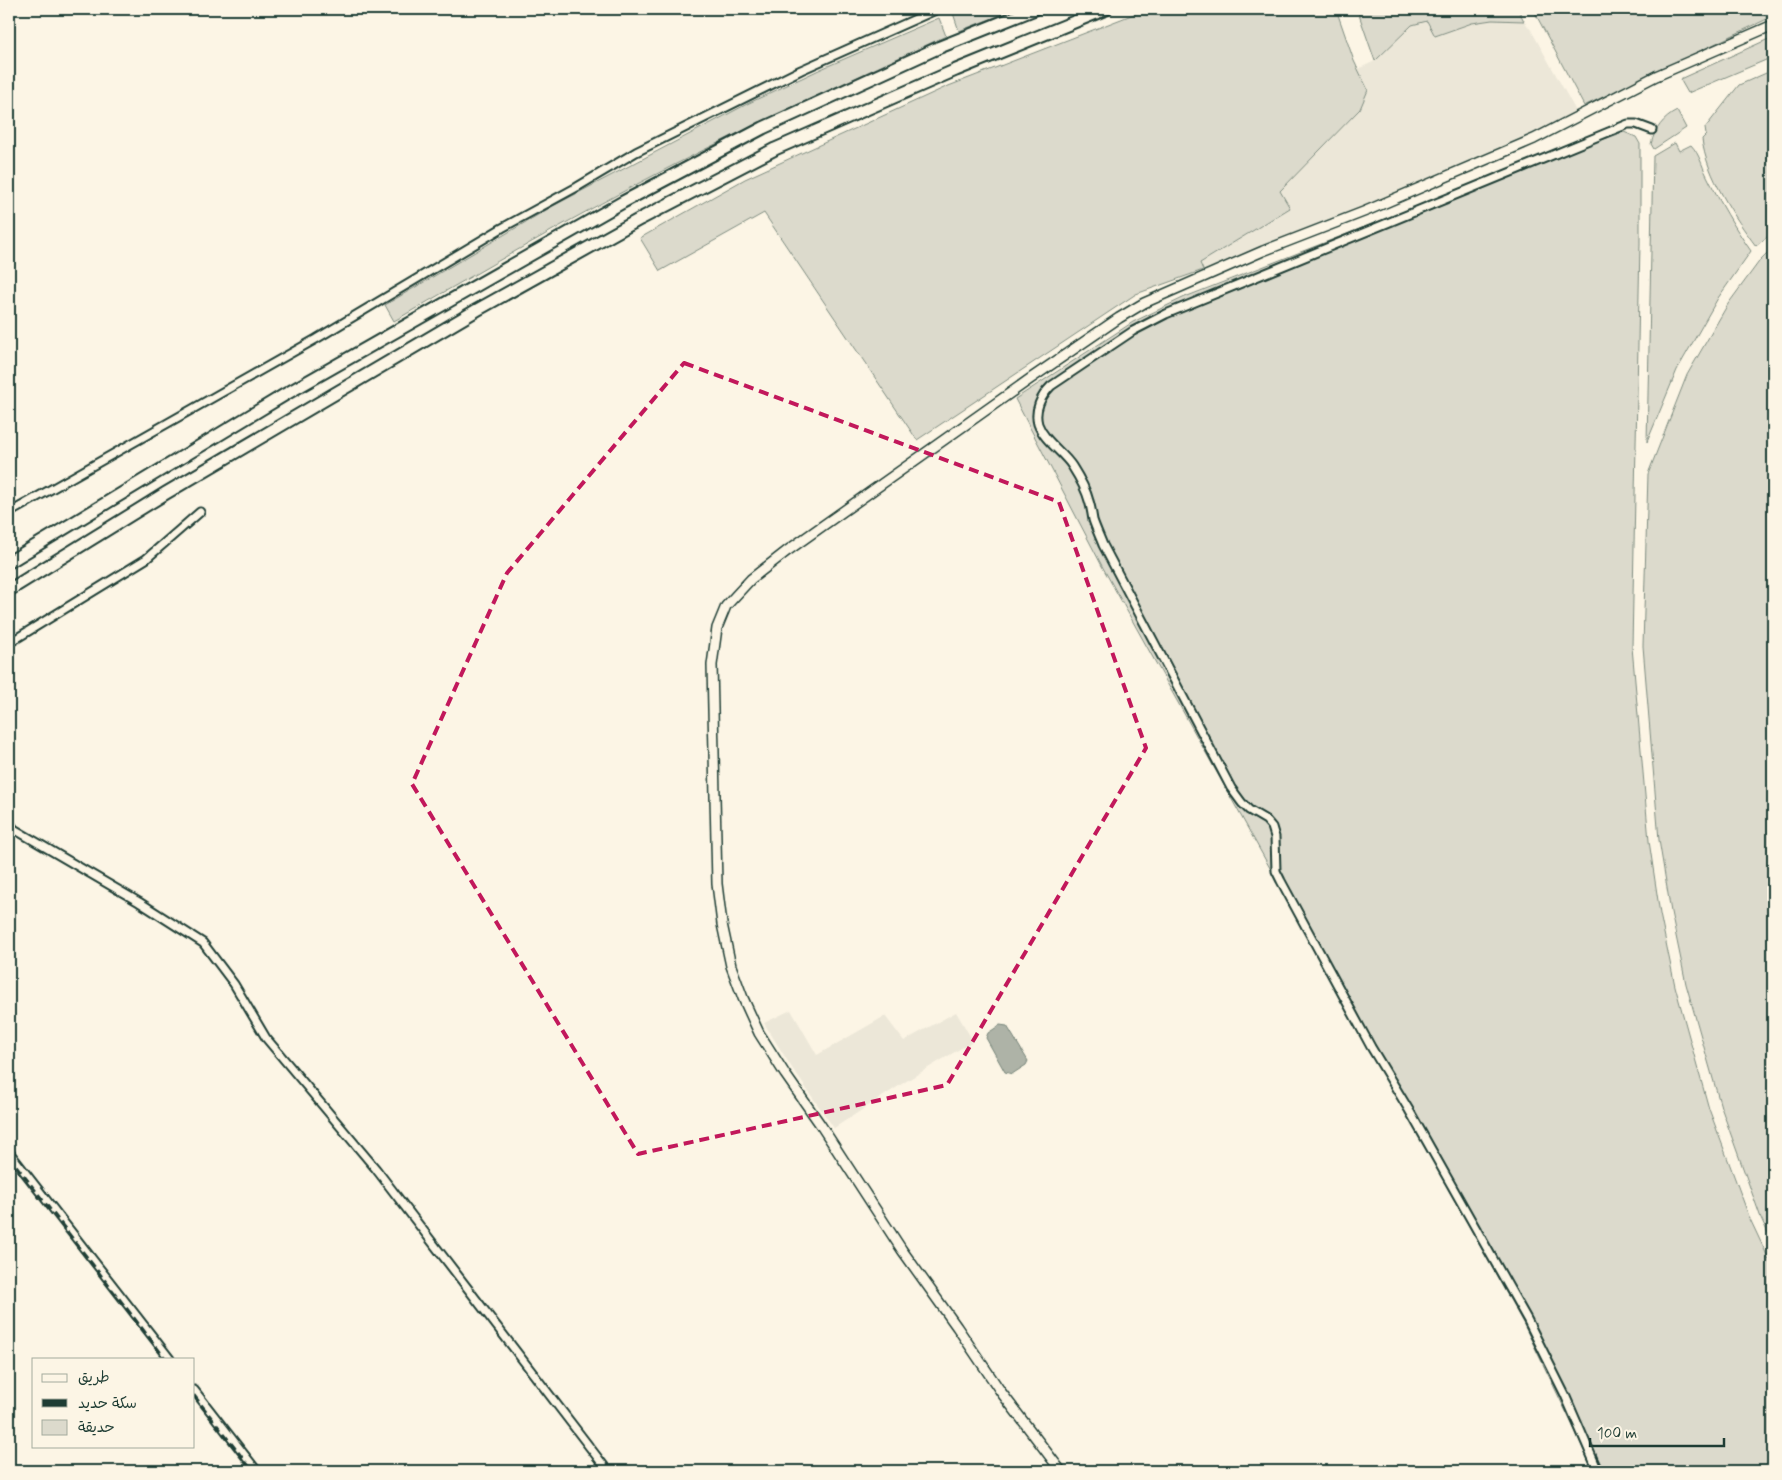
<svg xmlns="http://www.w3.org/2000/svg" width="1782" height="1480" font-family="Mynerve,'Playpen Sans Arabic',sans-serif">
	<style>
		.built { fill: #ece7d8 }
		.green { fill: #dcdacc; stroke: #7e8c80 }
		.water { fill: #aeb3a7; stroke: #758479 }
		.lines { fill: none; stroke-linecap: round; stroke-linejoin: round }
		.minor-casing { stroke: #1f3d34; stroke-width: 11 }
		.tertiary-casing { stroke: #1f3d34; stroke-width: 12 }
		.trunk-casing { stroke: #1f3d34; stroke-width: 15 }
		.minor { stroke: #fcf5e5; stroke-width: 7 }
		.tertiary { stroke: #fcf5e5; stroke-width: 9 }
		.trunk { stroke: #fcf5e5; stroke-width: 11 }
		.rail { stroke: #1f3d34; stroke-width: 2.5; stroke-dasharray: 8 4; stroke-linecap: butt }
		.marked { fill: none; stroke: #c2185b; stroke-width: 4; stroke-dasharray: 10 6; stroke-linejoin: round }
	</style>
	<rect width="100%" height="100%" fill="#fcf5e5"/>
	<filter id="ink" filterUnits="userSpaceOnUse"><feTurbulence type="fractalNoise" baseFrequency=".02" numOctaves="2"/><feDisplacementMap in="SourceGraphic" scale="10" xChannelSelector="R" yChannelSelector="G"/><feConvolveMatrix kernelMatrix="1 2 1 2 8 2 1 2 1" color-interpolation-filters="sRGB"/></filter>
	<g filter="url(#ink)">
		<path class="built" d="M1492 20 1524 21 1531 30 1577 113 1511 147 1455 167 1413 187 1261 250 1203 270 1200 263 1290 208 1280 191 1360 109 1368 90 1358 69 1375 61 1412 25 1427 21 1435 36 1472 23Z
			M791 1010 817 1055 885 1016 904 1041 956 1012 973 1041 908 1080 834 1128 792 1068 764 1023Z"/>
		<path class="green" d="M962 9H1016L959 31 953 13Z
			M1147 9H1336L1354 61 1368 90 1360 109 1280 191 1290 208 1200 263 1203 270 1136 294 917 440 764 213 660 271 640 238 745 179 946 87Z
			M1357 9H1518L1524 21 1492 20 1472 23 1435 36 1427 21 1412 25 1375 61Z
			M1533 9H1762L1767 19 1584 106Z
			M939 18 946 36C855 78 762 120 672 166 578 214 486 268 394 321L385 305 553 206 749 103 821 69Z
			M1773 37V57L1688 93 1680 79Z
			M1773 70V232L1756 246C1735 218 1706 175 1702 139L1706 135 1705 128 1739 85Z
			M1677 111 1686 128 1654 149 1651 144C1655 129 1663 118 1677 111Z
			M1624 132 1636 137 1640 144V243L1632 647 1649 841 1660 914 1675 986 1709 1109 1750 1219 1773 1268V1471H1593L1573 1426 1523 1323 1102 566 1015 399 1133 322 1185 297 1465 188Z
			M1675 143 1679 151 1691 145C1700 155 1701 164 1707 176 1720 202 1734 227 1751 251L1718 298 1677 370 1647 442 1653 156Z
			M1773 247V1244L1761 1218 1721 1107 1686 984 1671 912 1659 840 1643 646 1648 474 1687 375 1728 304 1761 259Z"/>
		<path class="water" d="M1000 1025 1007 1026 1028 1061 1026 1065 1012 1074 1005 1072 986 1038 988 1033Z"/>
		<g class="lines">
			<g class="minor-casing">
				<path id="minor" d="M9 513 316 339 502 228 577 187 636 152 801 70 938 9
					M9 643 146 559 200 512
					M9 822 14 829 139 902 203 943 234 984 266 1038 376 1169 608 1471
					M9 1152 170 1359
					M194 1390 257 1471
					M1598 1471 1565 1395 1527 1319 1409 1110 1371 1047 1281 881 1276 871 1275 837 1272 827 1266 820 1249 810 1242 803 1231 788 1103 545C1100 537 1096 529 1093 520 1092 514 1091 507 1089 501 1086 489 1079 477 1072 466 1063 452 1044 441 1038 424 1034 410 1041 396 1051 386L1133 331 1166 314 1628 124H1636L1652 130"/>
			</g>
			<g class="tertiary-casing">
				<path id="tertiary" d="M1061 1471 1001 1392 957 1327 902 1250 820 1124 785 1074 759 1033 743 998 731 966 722 924 717 884 712 665 717 628 726 606 751 579 787 551 1030 379 1119 318 1144 303 1263 251 1366 211 1534 139 1656 76 1773 25"/>
			</g>
			<g class="trunk-casing">
				<path id="trunk" d="M9 562 286 394 623 202 763 128 940 47 1035 9
					M9 590 166 493 477 310 640 219 775 149 956 70 1106 9"/>
			</g>
			<use href="#minor" class="minor"/>
			<use href="#tertiary" class="tertiary"/>
			<use href="#trunk" class="trunk"/>
			<path class="rail" d="M9 1156 166 1359
				M194 1395 253 1471"/>
		</g>
	</g>
	<path class="marked" d="M684 363 1059 502 1146 748 947 1085 638 1154 412 784 507 573Z"/>
	<rect width="1782" height="1480" fill="none" stroke="#fcf5e5" stroke-width="30"/>
	<rect x="15" y="15" width="1752" height="1450" fill="none" stroke="#1f3d34" stroke-width="2" filter="url(#ink)"/>
	<rect x="32" y="1358" width="162" height="90" fill="#fcf5e5" stroke="#a4ab9e"/>
	<rect x="42" y="1374" width="25" height="8" fill="#fcf5e5" stroke="#a4ab9e"/>
	<text x="78" y="1382" font-size="15" fill="#1f3d34">طريق</text>
	<rect x="42" y="1399" width="25" height="8" fill="#1f3d34" stroke="#a4ab9e"/>
	<text x="78" y="1408" font-size="15" fill="#1f3d34">سكة حديد</text>
	<rect x="42" y="1420" width="25" height="15" fill="#dcdacc" stroke="#a4ab9e"/>
	<text x="78" y="1432" font-size="15" fill="#1f3d34">حديقة</text>
	<path d="M1590 1438v8h134v-8" fill="none" stroke="#1f3d34" stroke-width="2.5"/>
	<text x="1597" y="1438" font-size="15" fill="#1f3d34" stroke="#fcf5e5" stroke-width="4" paint-order="stroke">100 m</text>
</svg>
